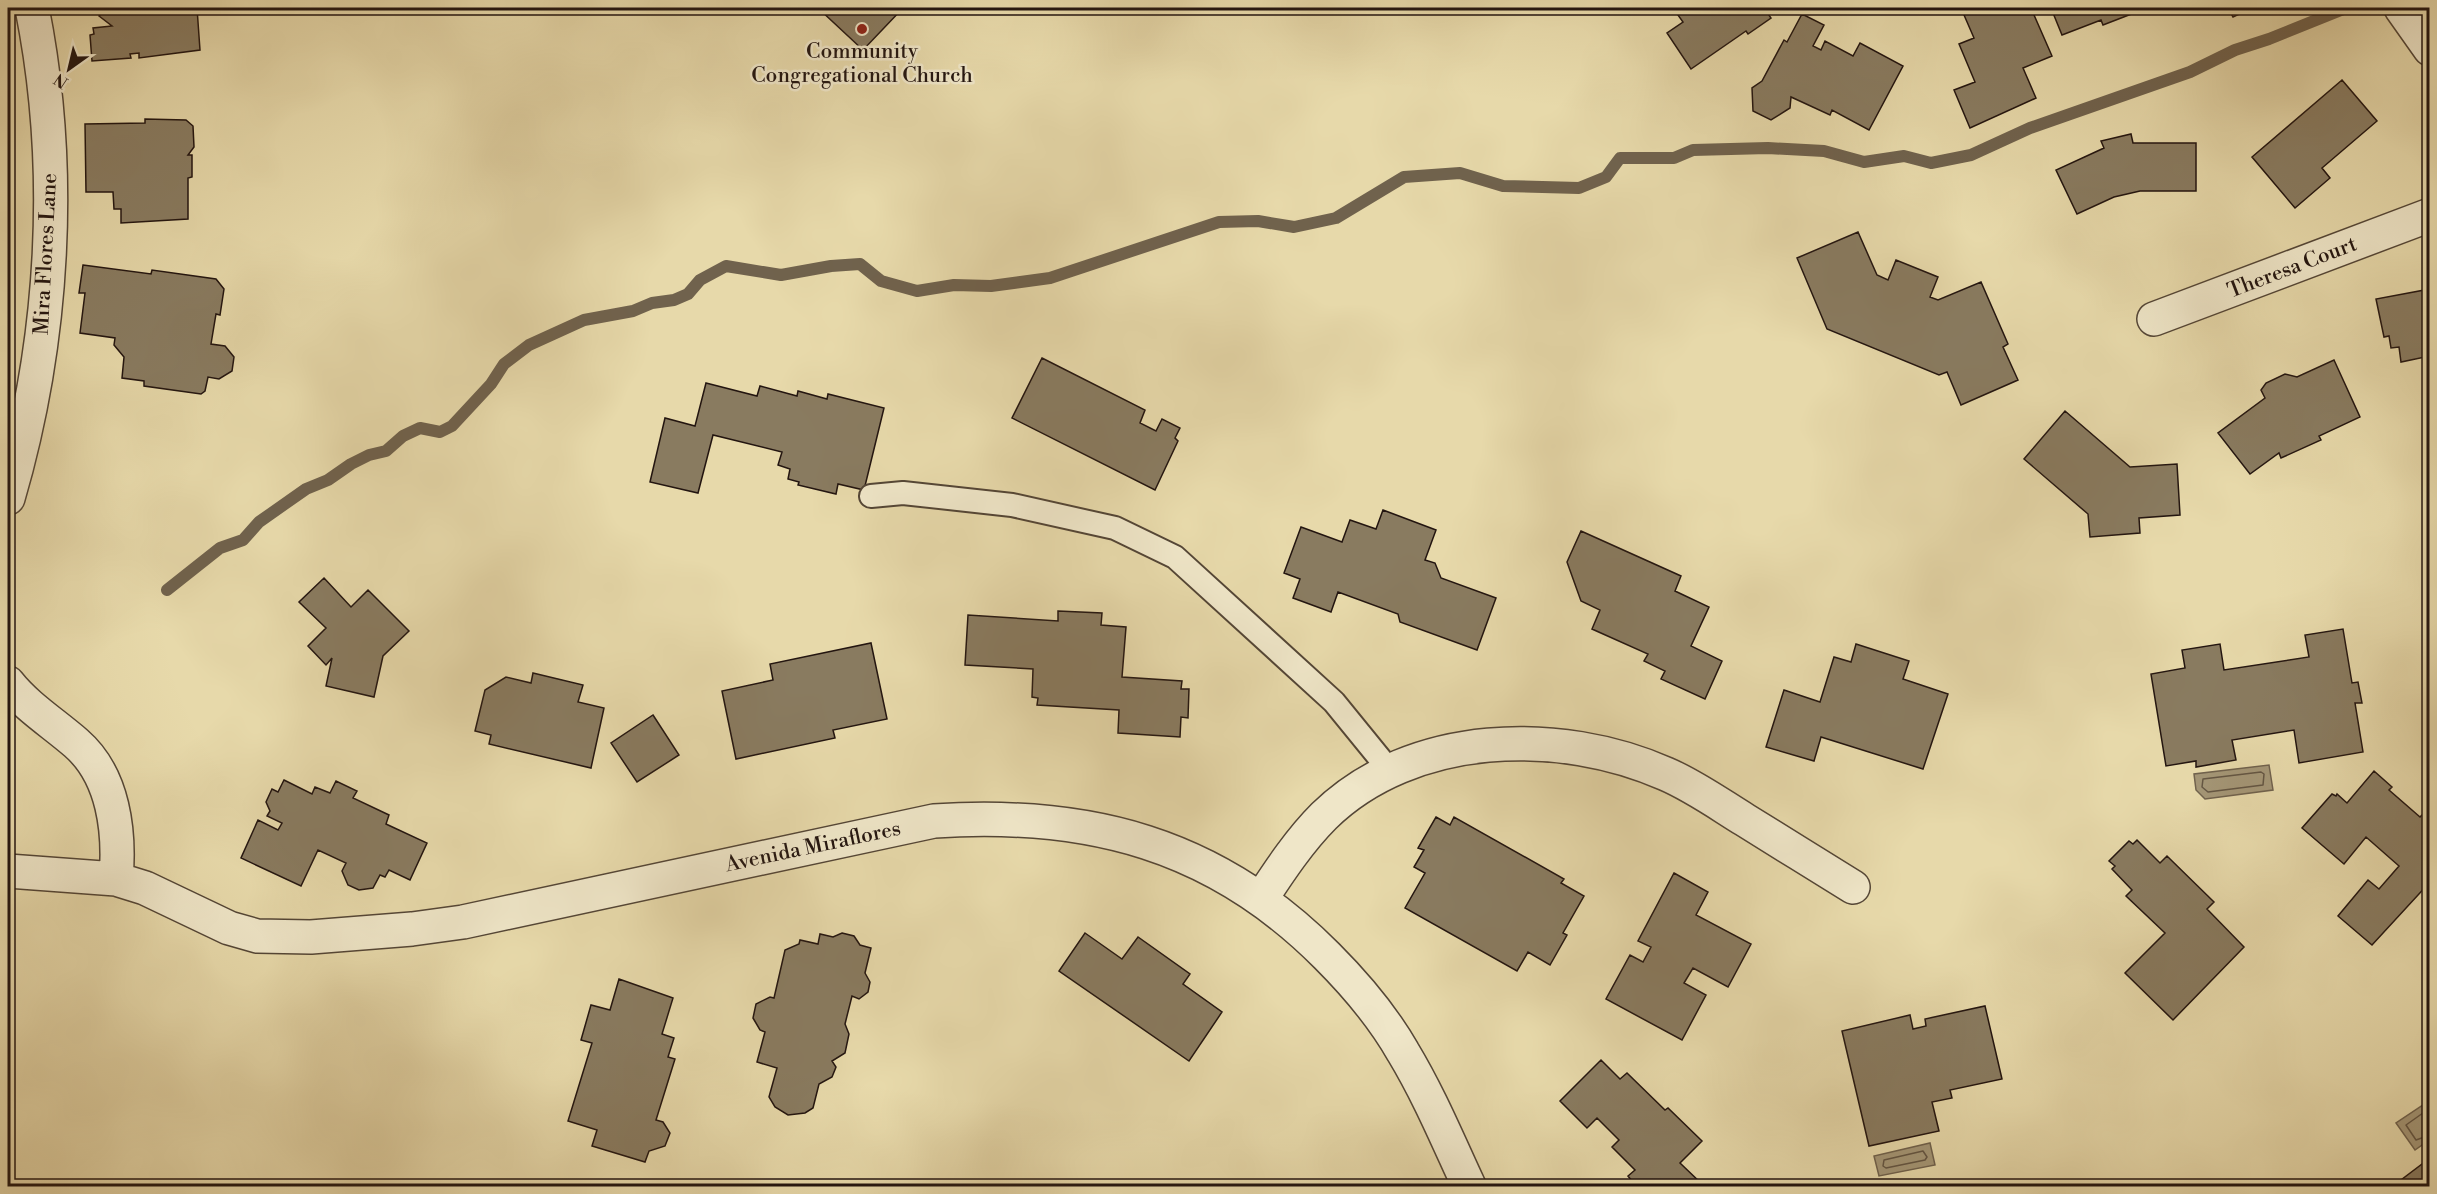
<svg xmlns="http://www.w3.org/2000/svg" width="2437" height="1194" font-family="'Libre Bodoni',serif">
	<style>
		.water { fill: #a49676; stroke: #70624d; stroke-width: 1.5 }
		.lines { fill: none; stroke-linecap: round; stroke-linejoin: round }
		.shore { stroke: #645643; stroke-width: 1.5 }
		.stream { stroke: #70624d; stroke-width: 12 }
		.building { fill: #897b60; stroke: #231510; stroke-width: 1.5 }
		.lane-casing { stroke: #544636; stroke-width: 26 }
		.street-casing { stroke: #544636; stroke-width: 36 }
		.lane { stroke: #efe6c8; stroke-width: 22 }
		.street { stroke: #efe6c8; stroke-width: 33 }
		.poi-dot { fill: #8f2418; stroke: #efe6c8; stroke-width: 2 }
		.labels { text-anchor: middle; stroke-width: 5; stroke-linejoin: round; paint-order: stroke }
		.poi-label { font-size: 21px; fill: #231510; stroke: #efe6c8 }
		.street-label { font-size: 21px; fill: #231510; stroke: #efe6c8 }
	</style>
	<rect width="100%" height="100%" fill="#e7d9aa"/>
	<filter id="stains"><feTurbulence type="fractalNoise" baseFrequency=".00333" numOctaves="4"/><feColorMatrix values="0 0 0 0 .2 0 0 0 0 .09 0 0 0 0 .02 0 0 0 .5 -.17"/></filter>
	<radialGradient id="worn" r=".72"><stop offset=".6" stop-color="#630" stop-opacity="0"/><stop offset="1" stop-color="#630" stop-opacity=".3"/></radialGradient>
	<path class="water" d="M2269 765 2273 790 2205 799 2196 790 2194 774Z
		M2429 1101V1140L2415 1150 2396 1123Z
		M1930 1143 1935 1165 1879 1176 1874 1156Z"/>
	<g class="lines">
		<path class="shore" d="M2261 772 2264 774 2263 785 2208 792 2202 787 2203 779Z
			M2430 1108 2406 1125 2416 1140 2430 1135
			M1923 1151 1927 1157 1925 1160 1886 1168 1883 1166 1884 1160Z"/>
		<path class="stream" d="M167 590 220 548 243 540 259 522 306 489 328 480 351 464 369 455 386 451 403 436 420 428 440 432 452 426 491 384 504 364 529 345 584 320 633 311 652 303 674 300 688 294 700 280 726 266 781 275 831 266 860 264 881 281 917 291 954 285 991 286 1050 278 1219 222 1258 221 1294 227 1336 218 1404 177 1460 173 1503 186 1579 188 1606 177 1620 158H1674L1693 150 1768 148 1824 151 1864 162 1904 156 1931 163 1971 155 2030 128 2190 72 2235 50 2269 39 2346 8"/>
	</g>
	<path class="building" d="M107 8H197L200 50 139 58V53L130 54 131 58 92 61 90 35 94 34 93 28 112 26 99 16Z
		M818 8H903L863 50Z
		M1673 8H1764L1771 18 1748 34 1746 31 1691 69 1667 33 1683 22Z
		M1961 8H2031L2052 56 2023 68 2036 98 1970 128 1954 90 1975 82 1959 44 1974 38Z
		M2051 8H2147L2103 25 2101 20 2062 35Z
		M2228 8H2252L2233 17Z
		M1802 14 1824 25 1813 46 1821 50 1825 41 1853 56 1860 43 1903 66 1869 130 1832 110 1830 115 1791 97 1790 108 1771 120 1753 111 1752 88 1762 81 1784 40 1787 42Z
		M2342 80 2377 121 2322 168 2330 178 2295 208 2252 157Z
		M145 119 186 120 193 126 194 147 188 155H192V177L188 178V219L121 223V209H114L113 192H86L85 124 145 123Z
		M2131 134 2133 143H2196V191H2140L2114 197 2077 214 2056 170 2104 148 2101 141Z
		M1858 232 1877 275 1888 280 1896 260 1938 277 1930 297 1938 300 1981 282 2008 344 2003 347 2018 380 1961 405 1947 372 1939 375 1827 329 1797 258Z
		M83 265 151 274 152 270 216 279 224 289 220 315 216 314 211 344 225 346 234 357 232 371 219 379 208 377 205 391 201 394 144 386V381L122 378 124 357 114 345 115 338 80 333 85 293H79Z
		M2430 289V356L2401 362 2399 347 2391 348 2389 336 2384 337 2376 299Z
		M1042 358 1145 410 1140 423 1156 431 1162 419 1180 428 1175 438 1178 441 1155 490 1012 418Z
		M2334 360 2360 417 2319 436 2321 440 2281 458 2279 453 2250 474 2218 433 2265 398 2261 390 2266 383 2285 374 2297 377Z
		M706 383 757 396 760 386 797 396 798 391 827 399 828 394 884 408 864 490 838 484 836 494 798 485 799 482 788 479 790 469 778 465 782 452 713 435 698 493 650 482 665 418 695 426Z
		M2065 411 2130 467 2177 464 2180 515 2139 518 2140 533 2090 537 2088 514 2024 459Z
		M1383 510 1436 530 1425 560 1435 563 1441 578 1496 598 1477 650 1400 622 1398 614 1338 592 1331 612 1293 598 1300 579 1284 573 1301 527 1342 542 1350 520 1376 529Z
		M1581 531 1681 576 1675 591 1709 607 1691 646 1722 661 1705 699 1661 679 1665 671 1644 661 1648 654 1592 629 1600 610 1581 601 1567 562Z
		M324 578 351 607 368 590 409 631 383 656 374 697 326 686 332 658 326 665 308 646 326 628 299 602Z
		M1058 611 1102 613 1101 625 1126 627 1122 677 1182 681 1181 689H1189L1188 718 1181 717 1180 737 1118 733 1119 710 1037 705 1038 698 1032 697 1033 669 965 665 968 615 1058 621Z
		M2343 629 2352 683 2358 682 2362 703H2355L2363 752 2299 763 2294 730 2232 740 2236 760 2196 767V761L2166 766 2151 674 2185 668 2182 650 2220 644 2224 670 2309 657 2305 635Z
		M871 643 887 719 833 730 835 738 736 759 722 691 773 680 770 664Z
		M1856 644 1909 661 1903 679 1948 694 1923 769 1821 737 1814 761 1766 747 1784 690 1820 702 1834 657 1851 662Z
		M533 673 583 685 578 702 604 708 591 768 489 744 491 735 475 731 485 690 506 677 531 683Z
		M653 715 679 755 637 782 611 743Z
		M2374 771 2392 787 2389 790 2420 817 2423 814 2430 820V882L2372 945 2338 916 2368 880 2379 889 2399 866 2366 837 2344 864 2302 828 2332 794 2336 796 2337 794 2347 803Z
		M284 780 312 794 315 787 330 793 336 781 357 791 353 798 389 815 386 824 427 843 410 880 389 870 385 877 380 875 373 888 359 890 348 885 342 871 346 863 318 850 301 886 241 858 258 820 278 830 282 823 267 816 270 811 266 802 272 789 278 792Z
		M1436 817 1450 825 1454 817 1564 879 1561 883 1584 896 1563 933 1567 935 1550 965 1528 952 1517 971 1405 908 1425 873 1414 867 1424 850 1418 848Z
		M2137 840 2160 863 2167 856 2214 902 2207 909 2244 947 2173 1020 2125 973 2165 933 2126 896 2132 890 2112 869 2115 866 2109 861 2129 841 2133 844Z
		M1674 873 1708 892 1696 915 1751 944 1728 987 1693 968 1684 983 1706 995 1682 1040 1606 999 1630 955 1643 962 1651 947 1638 941Z
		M842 933 854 936 860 945 871 948 865 973 870 982 868 992 859 999 852 996 845 1024 849 1034 845 1053 832 1061 836 1067 832 1077 819 1084 813 1108 805 1113 788 1115 775 1107 769 1097 777 1068 757 1062 765 1032 760 1030 753 1018 756 1004 770 997 774 998 785 950 799 944 800 940 818 944 820 934 833 937Z
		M1085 933 1122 959 1138 937 1190 974 1183 984 1222 1012 1189 1061 1059 971Z
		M619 979 673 998 662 1034 674 1038 668 1057 675 1059 656 1120 663 1122 670 1133 665 1146 649 1151 645 1162 592 1146 597 1130 568 1121 592 1043 581 1040 591 1005 610 1010Z
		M1985 1006 2002 1079 1950 1090 1952 1098 1932 1102 1939 1131 1869 1146 1842 1031 1910 1015 1913 1029 1926 1026 1925 1019Z
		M1601 1060 1620 1079 1627 1073 1665 1110 1668 1108 1702 1141 1680 1163 1704 1186H1636L1628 1176 1635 1170 1612 1147 1619 1140 1597 1118 1587 1128 1560 1101Z
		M2430 1158V1186H2393Z"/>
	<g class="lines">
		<g class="lane-casing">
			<path id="lane" d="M871 496 903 493 1012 505 1115 528 1175 557 1334 702 1391 772"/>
		</g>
		<g class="street-casing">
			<path id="street" d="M2401 8 2430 49
				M2154 319 2430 215
				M8 498C54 341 64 168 32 8
				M8 683C27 707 53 723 76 743 114 776 120 832 116 879
				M8 871 116 879 145 888 229 928 257 936 311 937 412 929 463 922 934 821C1088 811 1215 843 1327 956 1356 985 1383 1017 1403 1052 1429 1095 1448 1141 1469 1186
				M1261 899C1280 870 1300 840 1324 816 1412 730 1560 727 1666 774 1694 786 1719 804 1745 820 1781 842 1817 865 1853 887"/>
		</g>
		<use href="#lane" class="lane"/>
		<use href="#street" class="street"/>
	</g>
	<circle class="poi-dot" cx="862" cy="29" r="6"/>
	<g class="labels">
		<g class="poi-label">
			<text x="862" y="58">Community<tspan x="862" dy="24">Congregational Church</tspan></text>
		</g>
		<g class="street-label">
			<text transform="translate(45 254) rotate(-87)" y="7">Mira Flores Lane</text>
			<text transform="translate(2292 267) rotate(-21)" y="7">Theresa Court</text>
			<text transform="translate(813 846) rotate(-12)" y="7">Avenida Miraflores</text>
		</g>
	</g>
	<rect width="2437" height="1194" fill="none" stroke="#e7d9aa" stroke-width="30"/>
	<rect x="9" y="9" width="2419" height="1176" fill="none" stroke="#231510" stroke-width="3"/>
	<rect x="15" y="15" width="2407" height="1164" fill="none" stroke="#231510" stroke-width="1.5"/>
	<g transform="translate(69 69) rotate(214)" stroke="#efe6c8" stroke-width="4.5" paint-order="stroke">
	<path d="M0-4.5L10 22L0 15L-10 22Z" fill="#231510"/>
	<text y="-9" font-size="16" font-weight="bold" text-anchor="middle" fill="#231510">N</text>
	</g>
	<rect width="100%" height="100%" filter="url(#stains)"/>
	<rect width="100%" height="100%" fill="url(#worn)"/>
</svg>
